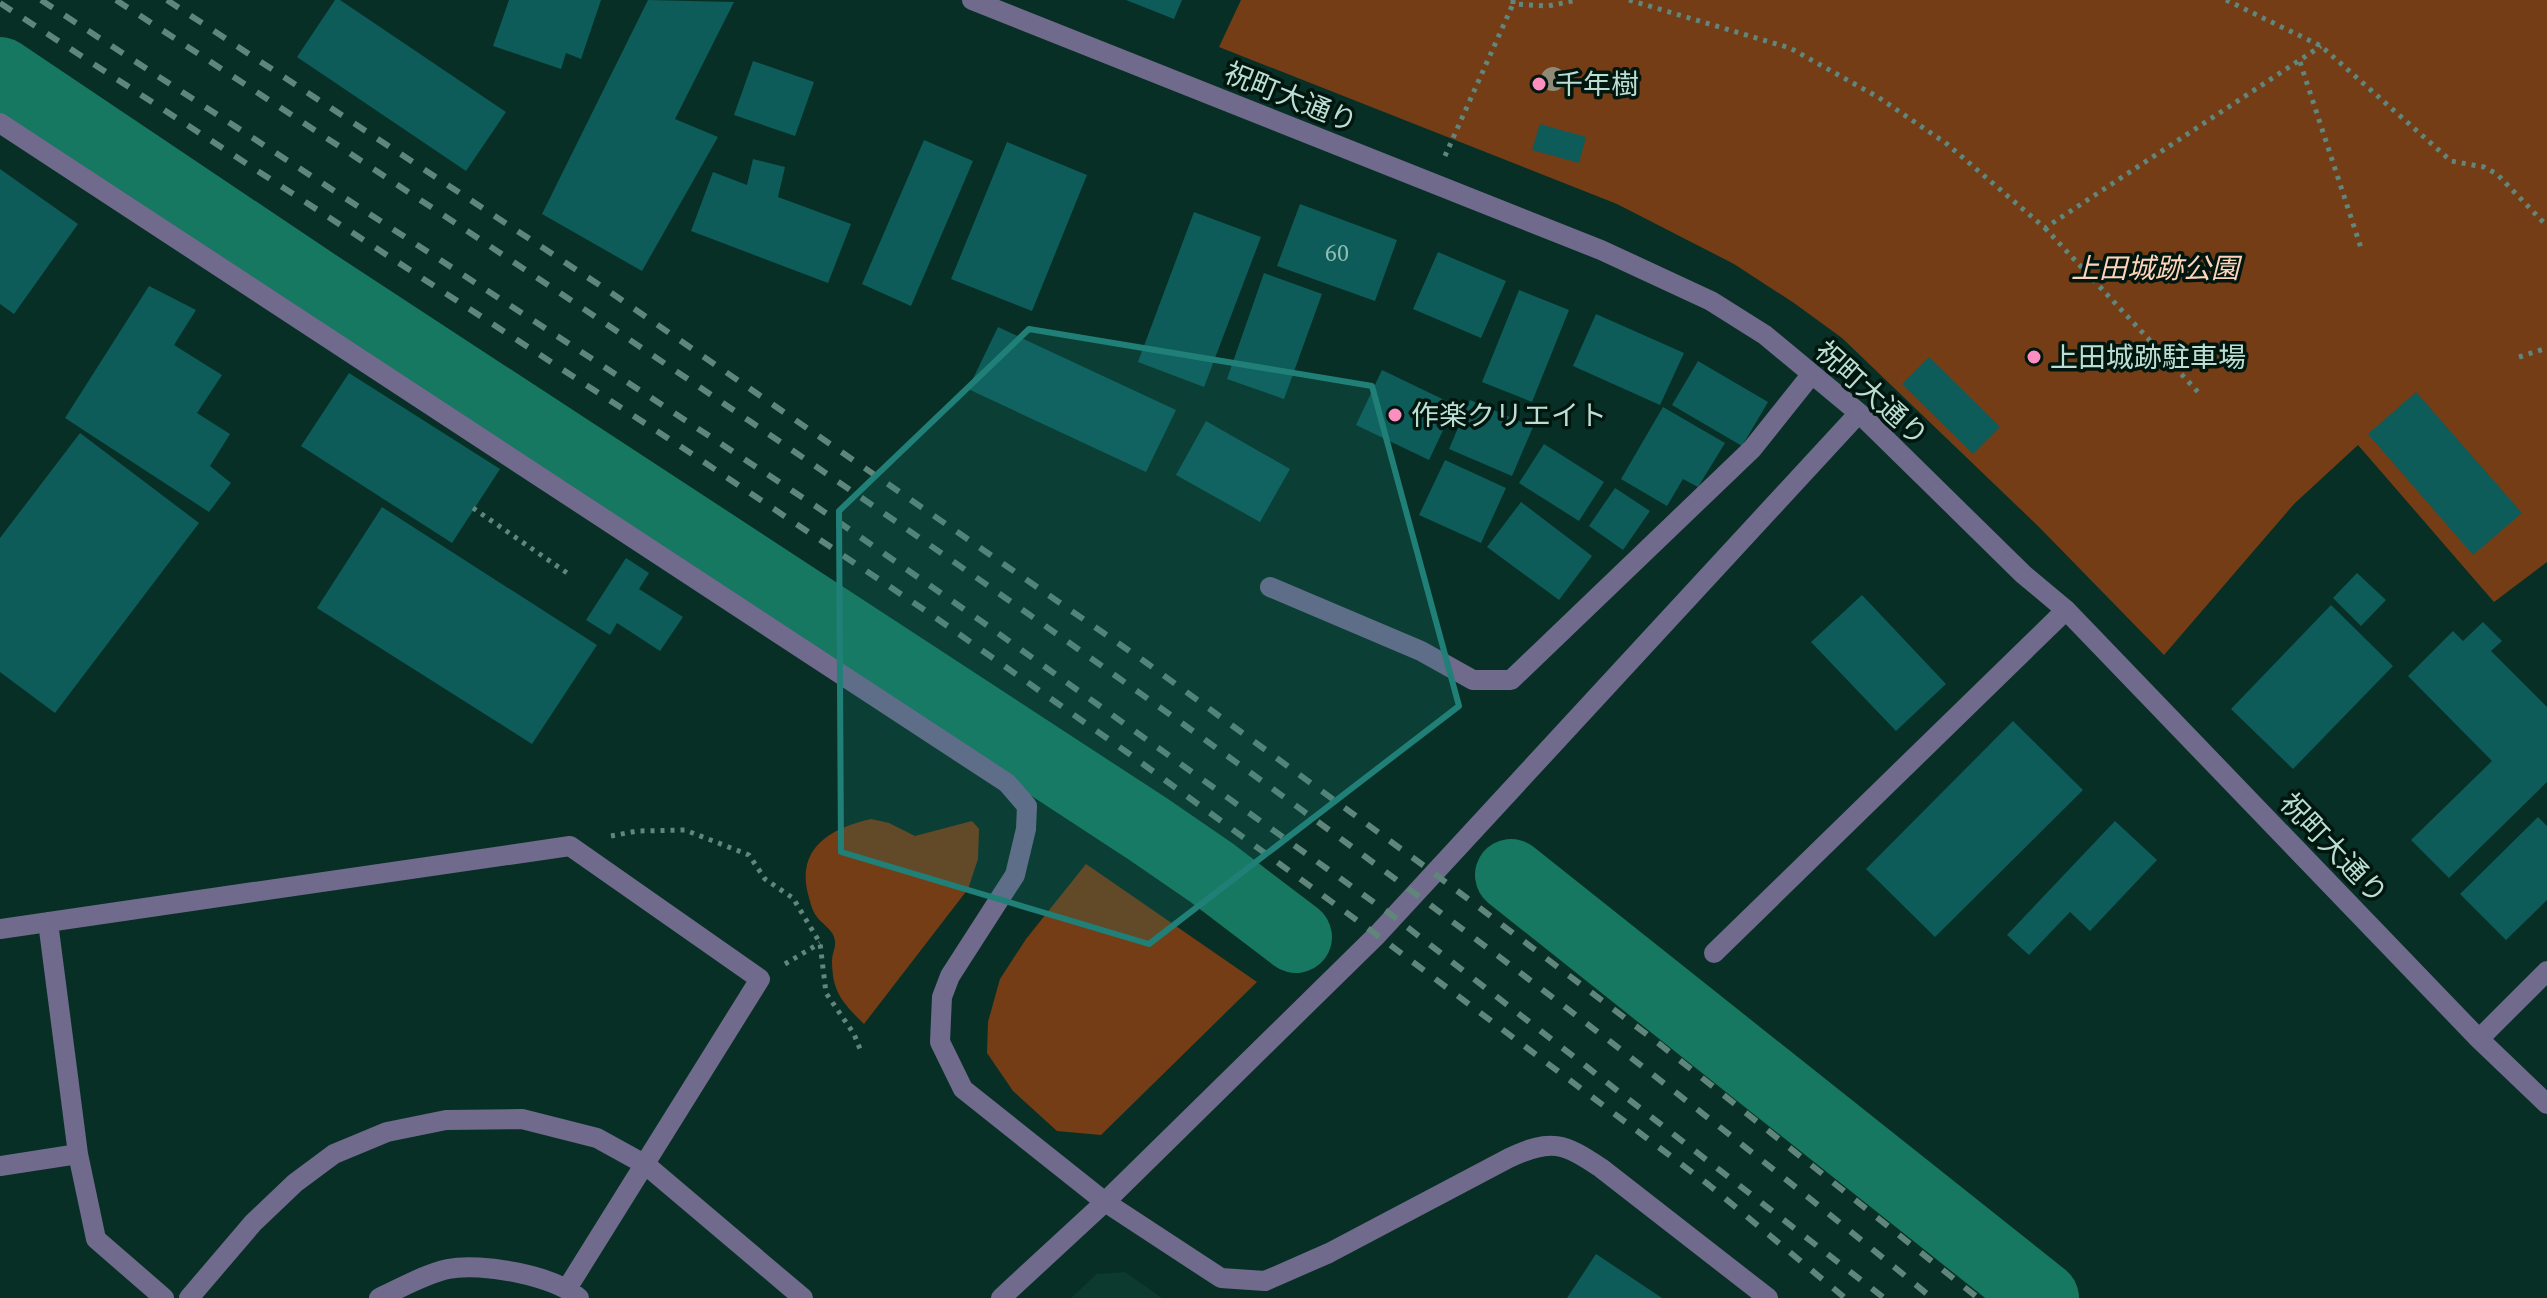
<svg xmlns="http://www.w3.org/2000/svg" width="2547" height="1298" font-family="'Source Serif 4','Noto Sans JP',serif">
	<style>
		.built { fill: #0c3a2f }
		.green { fill: #743d16 }
		.lines { fill: none; stroke-linecap: round; stroke-linejoin: round }
		.river { stroke: #167861; stroke-width: 72 }
		.building { fill: #0d5c5a }
		.path { stroke: #61867b; stroke-width: 5; stroke-dasharray: 4 6; stroke-linecap: butt }
		.minor { stroke: #706a8c; stroke-width: 20 }
		.rail { stroke: #60857a; stroke-width: 6; stroke-dasharray: 14 14; stroke-linecap: butt }
		.tree { fill: #8f8a78 }
		.marked { fill: #208078; fill-opacity: 0.2; stroke: #208078; stroke-width: 6; stroke-linejoin: round }
		.poi-dot { fill: #fd8ec0; stroke: #00160f; stroke-width: 3 }
		.labels { text-anchor: middle; stroke-width: 7; stroke-linejoin: round; paint-order: stroke }
		.number-label { font-size: 24px; fill: #90beb4 }
		.poi-label { font-size: 28px; fill: #bcded2; stroke: #00160f; text-anchor: start }
		.street-label { font-size: 28px; fill: #bcded2; stroke: #00160f }
		.park-label { font-size: 28px; font-style: italic; fill: #fed4bb; stroke: #00160f }
	</style>
	<rect width="100%" height="100%" fill="#072f25"/>
	<path class="built" d="M1125 1272 1162 1298H1071L1097 1274Z"/>
	<path class="green" d="M1241 0H2547V562L2494 602 2358 445 2294 504 2164 655 2039 527 1842 338 1794 303 1734 264 1617 204 1219 47Z
		M871 819 889 823 915 836 972 821 979 829 978 859 968 889 864 1024C842 1002 832 992 832 960 832 954 836 947 835 941 834 930 823 925 817 917 812 911 810 901 808 894 796 847 832 828 871 819Z
		M1086 864 1257 982 1101 1135 1057 1131 1013 1091 987 1053 988 1022 1000 979 1026 939Z"/>
	<g class="lines">
		<path class="river" d="M0 73 322 289 1148 829 1212 873 1296 937
			M1511 875 2043 1298"/>
	</g>
	<path class="building" d="M335 0H340L506 112 466 171 297 57Z
		M509 0H601L581 59 566 53 561 69 493 46Z
		M648 0 734 2 675 119 718 137 642 271 542 214Z
		M1126 0H1182L1174 19Z
		M753 61 814 82 795 136 734 115Z
		M1540 124 1586 137 1579 163 1532 150Z
		M924 140 973 161 911 306 862 284Z
		M1007 142 1087 175 1032 311 951 279Z
		M753 159 785 167 778 197 851 224 828 283 691 231 713 172 747 185Z
		M0 169 78 224 14 314 0 304Z
		M1300 204 1397 240 1375 301 1277 266Z
		M1194 212 1261 237 1204 387 1138 362Z
		M1438 252 1506 281 1481 338 1413 309Z
		M1264 273 1322 294 1284 399 1227 379Z
		M149 286 196 310 174 345 222 375 197 413 230 434 210 466 231 483 209 512 65 418Z
		M1519 290 1569 310 1532 402 1482 382Z
		M1596 314 1684 353 1660 405 1573 366Z
		M998 327 1176 410 1146 472 968 389Z
		M1929 357 2000 427 1973 454 1902 384Z
		M1698 361 1768 402 1742 446 1672 405Z
		M1382 370 1455 405 1429 460 1356 425Z
		M349 373 500 469 452 543 301 446Z
		M2416 392 2522 513 2473 555 2368 434Z
		M1470 400 1533 427 1512 476 1449 449Z
		M1663 407 1725 443 1698 487 1683 479 1667 506 1621 479Z
		M1206 421 1290 469 1260 522 1176 475Z
		M80 433 199 523 55 713 0 672V538Z
		M1544 444 1604 482 1579 521 1519 483Z
		M1445 460 1506 488 1481 543 1419 515Z
		M1615 488 1650 511 1623 550 1589 526Z
		M1521 502 1592 556 1559 600 1487 547Z
		M382 507 597 645 532 744 317 608Z
		M626 558 649 573 639 589 683 617 660 651 617 623 610 635 586 620Z
		M2357 573 2386 600 2361 626 2333 598Z
		M1862 595 1946 684 1896 731 1811 642Z
		M2331 605 2393 666 2293 769 2231 709Z
		M2483 622 2502 641 2491 651 2547 707V782L2449 878 2411 840 2492 761 2408 676 2453 631 2463 641Z
		M2013 721 2083 790 1935 937 1866 869Z
		M2538 817 2547 826V900L2506 940 2460 894Z
		M2115 821 2157 860 2090 931 2070 912 2029 955 2007 935Z
		M1596 1254 1662 1298H1567Z"/>
	<g class="lines">
		<path class="path" d="M1513 0V4L1548 6 1578 0
			M1629 0 1790 48 1878 97 1947 144 2045 228 2321 46
			M2226 0 2321 46 2451 161 2484 167 2497 174 2547 226
			M2300 62 2362 251
			M1445 156 1513 4
			M2045 228 2198 392
			M2519 357 2547 348
			M473 508 570 575
			M611 836 637 831 685 830 749 855 765 879 793 898 820 943 826 993 854 1034 860 1049
			M785 964 820 943"/>
		<path class="minor" d="M972 0 1601 250 1711 301 1765 335 1859 413 2023 574 2066 610 2479 1039 2547 1104
			M0 123 1007 783 1027 806 1026 829 1015 875 950 976 942 997 940 1042 963 1089 1105 1202 1221 1278 1265 1281 1329 1253 1509 1158C1551 1138 1564 1143 1601 1168L1768 1298
			M1270 587 1421 651 1473 680H1511L1752 449 1811 375
			M48 922 78 1154 96 1239 164 1298
			M0 929 570 846 760 979 568 1287
			M1714 953 2066 610
			M2479 1039 2547 971
			M0 1166 78 1154
			M189 1298 253 1223 295 1183 334 1154 387 1132 446 1120 522 1119 597 1138 646 1165 803 1298
			M379 1298C401 1288 425 1274 448 1269 481 1262 556 1276 579 1298
			M1001 1298 1105 1202 1377 935 1859 413"/>
		<path class="rail" d="M41 0 577 349 817 507 981 621 1393 916 1884 1298
			M116 0C740 407 1357 824 1932 1298
			M167 0 610 292 1144 661 1431 871 1662 1046 1978 1298
			M0 3 686 450 929 613 1128 753 1377 935 1709 1185 1845 1298"/>
	</g>
	<circle class="tree" cx="1553" cy="79" r="12"/>
	<path class="marked" d="M1029 329 1372 386 1459 706 1149 944 841 852 839 511Z"/>
	<g class="poi-dot">
		<circle cx="1539" cy="84" r="8"/>
		<circle cx="2034" cy="357" r="8"/>
		<circle cx="1395" cy="415" r="8"/>
	</g>
	<g class="labels">
		<g class="number-label">
			<text x="1337" y="261">60</text>
		</g>
		<g class="poi-label">
			<text x="1555" y="94">千年樹</text>
			<text x="2050" y="367">上田城跡駐車場</text>
			<text x="1411" y="425">作楽クリエイト</text>
		</g>
		<g class="street-label">
			<text transform="translate(1291 97) rotate(22)" y="10">祝町大通り</text>
			<text transform="translate(1872 393) rotate(42)" y="10">祝町大通り</text>
			<text transform="translate(2334 848) rotate(46)" y="10">祝町大通り</text>
		</g>
		<g class="park-label">
			<text x="2155" y="278">上田城跡公園</text>
		</g>
	</g>
</svg>
